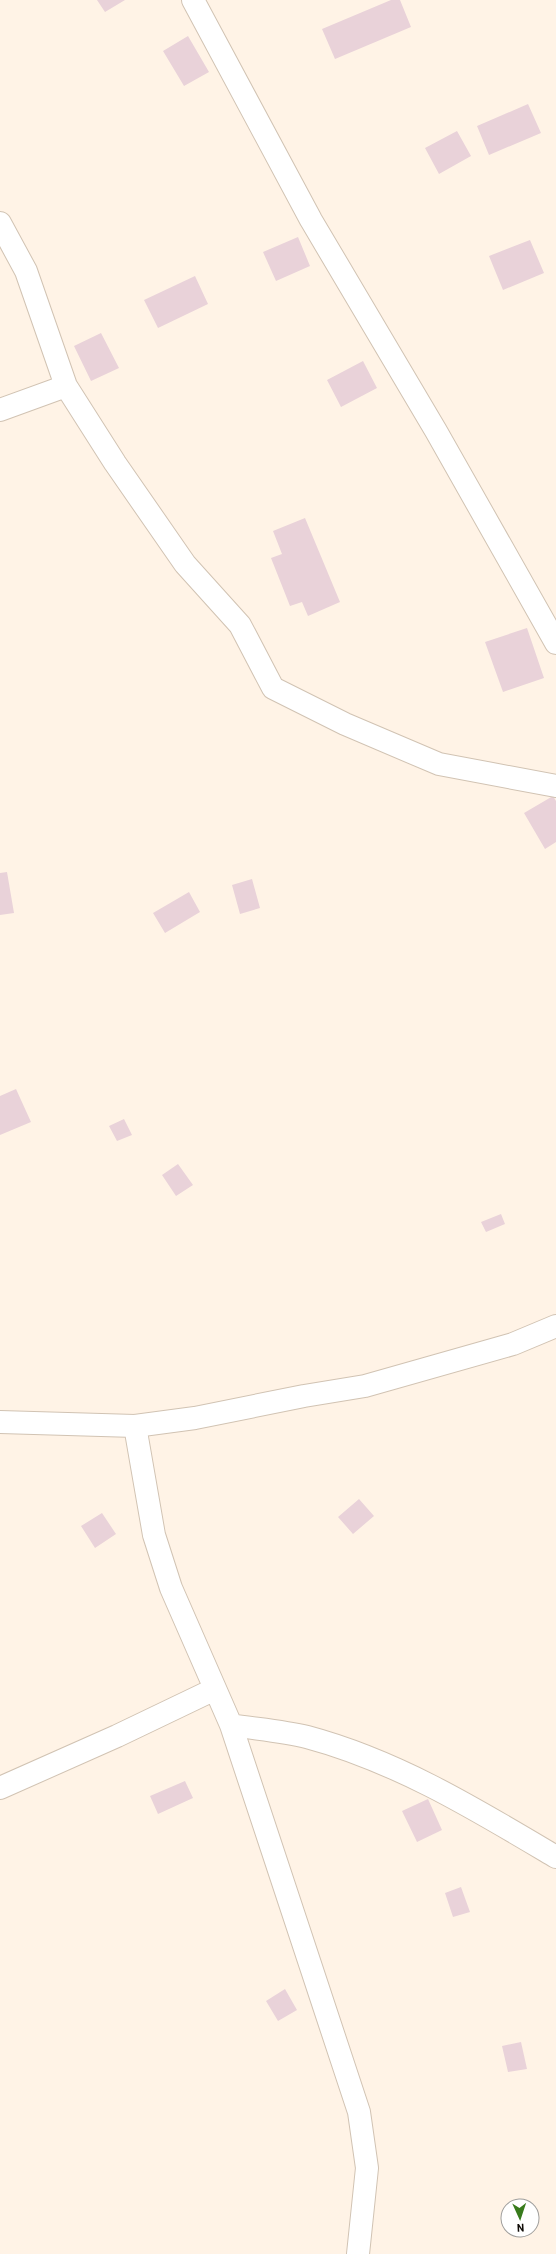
<svg xmlns="http://www.w3.org/2000/svg" width="556" height="2254" font-family="Barlow,sans-serif">
	<style>
		.building { fill: #e9d2d9 }
		.lines { fill: none; stroke-linecap: round; stroke-linejoin: round }
		.minor-casing { stroke: #d1c3b3; stroke-width: 24 }
		.minor { stroke: #fff; stroke-width: 22 }
	</style>
	<rect width="100%" height="100%" fill="#fff3e6"/>
	<path class="building" d="M97 0H125L105 12Z
		M391 0H400L411 27 335 59 322 29Z
		M188 36 209 72 184 86 163 51Z
		M528 104 541 133 489 155 477 126Z
		M457 131 471 156 439 174 425 148Z
		M298 237 310 266 276 281 263 252Z
		M530 240 544 273 503 290 489 256Z
		M195 276 208 304 158 328 144 300Z
		M101 333 119 368 91 381 74 346Z
		M363 361 377 388 341 407 327 380Z
		M305 518 340 602 308 616 302 602 290 606 271 558 282 554 273 531Z
		M527 628 544 678 503 692 485 642Z
		M553 796 556 801V842L545 849 524 813Z
		M7 872 14 913 0 915V873Z
		M252 879 260 908 240 914 232 885Z
		M189 892 200 912 165 933 153 913Z
		M16 1089 31 1122 0 1135V1096Z
		M124 1119 132 1135 117 1141 109 1126Z
		M178 1164 193 1185 176 1196 162 1175Z
		M501 1214 505 1224 486 1232 481 1222Z
		M359 1499 374 1516 353 1534 338 1517Z
		M102 1513 116 1534 95 1548 81 1526Z
		M185 1781 193 1798 158 1814 150 1796Z
		M428 1799 442 1830 417 1842 402 1811Z
		M461 1887 470 1912 453 1917 445 1893Z
		M285 1989 297 2010 278 2021 266 2001Z
		M521 2042 527 2069 508 2072 502 2046Z"/>
	<g class="lines">
		<g class="minor-casing">
			<path id="minor" d="M193 0 311 220 436 431 556 643
				M0 223 26 271 66 386 115 463 185 564 240 625 273 688 345 724 439 764 556 786
				M0 410 66 386
				M0 1422 135 1426 195 1418 304 1396 365 1386 513 1344 556 1326
				M135 1426 154 1535 171 1588 231 1725 359 2112 367 2168 358 2254
				M231 1725C256 1729 283 1731 307 1737 397 1761 477 1810 556 1857
				M0 1788 117 1736 215 1689"/>
		</g>
		<use href="#minor" class="minor"/>
	</g>
	<g transform="translate(520 2218) rotate(177)"><circle r="19" fill="#ffffff" stroke="#9f9e9c"/>
	<path d="M0-3L7 15L0 10L-7 15Z" fill="#387b1c"/>
	<text y="-6" font-size="11" font-weight="bold" text-anchor="middle" fill="#100c07">N</text>
	</g>
</svg>
